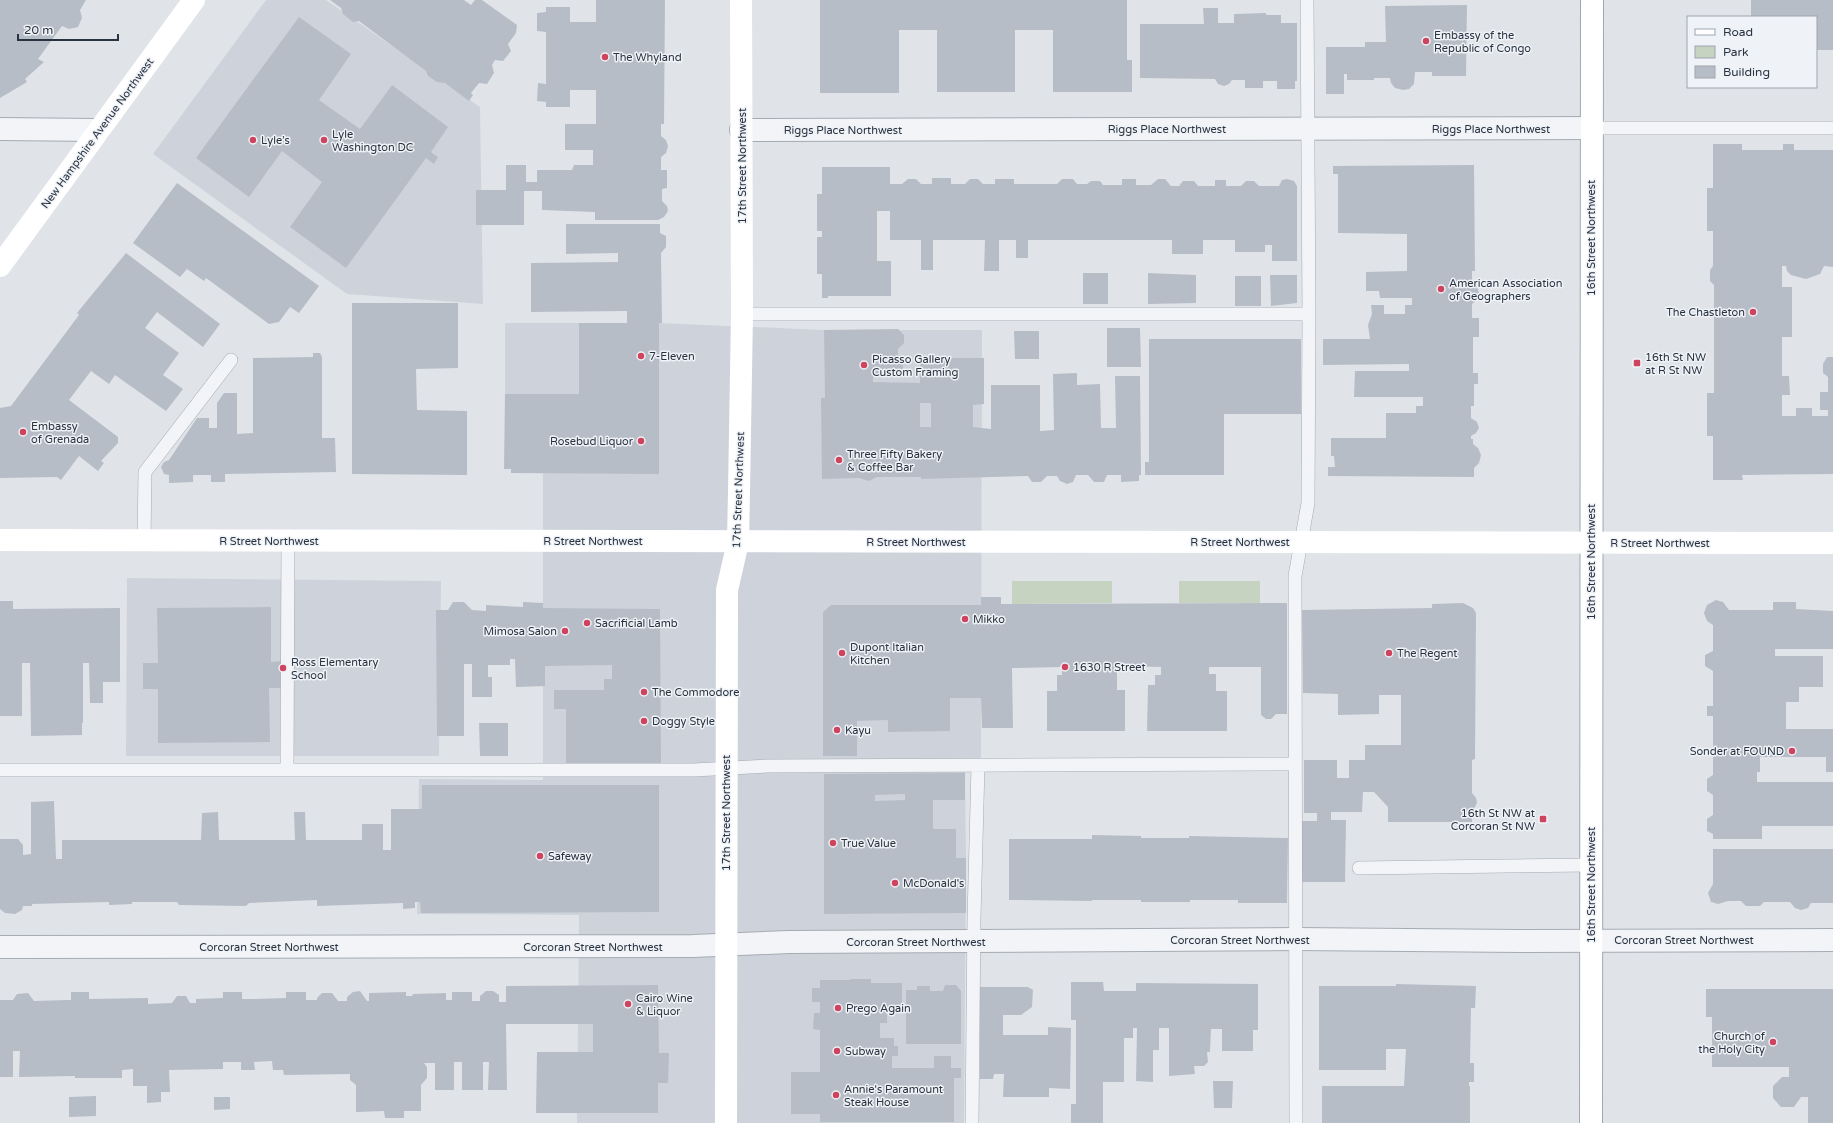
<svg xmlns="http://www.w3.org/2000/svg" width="1833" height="1123" font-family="'Varela Round',sans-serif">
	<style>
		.built { fill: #ced3db }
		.green { fill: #c6d3c1 }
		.building { fill: #b7bdc6; fill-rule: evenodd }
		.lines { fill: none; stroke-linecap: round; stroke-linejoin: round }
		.lane-casing { stroke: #a5abb3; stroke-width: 14 }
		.street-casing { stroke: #a5abb3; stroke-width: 24 }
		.primary-casing { stroke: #9fa8b4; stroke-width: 24 }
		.lane { stroke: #f2f4f7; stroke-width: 13 }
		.street { stroke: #f2f4f7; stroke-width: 22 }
		.secondary { stroke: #fff; stroke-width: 22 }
		.primary { stroke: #fff; stroke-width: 22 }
		.poi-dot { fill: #ce445f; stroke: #eff2f6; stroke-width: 1.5 }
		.labels { text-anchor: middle; stroke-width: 3; stroke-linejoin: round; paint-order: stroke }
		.poi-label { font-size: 11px; fill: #283240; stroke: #eff2f6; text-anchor: start }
		.street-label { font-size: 11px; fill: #283240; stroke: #eff2f6 }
	</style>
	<rect width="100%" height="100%" fill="#e0e4e9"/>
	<path class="built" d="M266 0H326L480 107 483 304 347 294 153 154Z
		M505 323H659L824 330H982L981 757 965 773 966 858 964 1123H577L579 915 417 914 419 779 543 780V473L505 396Z
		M127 578 441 581 439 756H126Z"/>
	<path class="green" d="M1012 581H1112V603L1012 604Z
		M1179 581H1260V603H1179Z"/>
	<path class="building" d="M0 0H86L80 10 82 18 78 27 69 29 62 26 38 59 44 62 25 79 27 82 0 98Z
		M330 0H464L471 5 475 0H482L517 25 516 33 508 44 511 51 503 61 495 60 492 65 494 73 487 84 479 83 471 93 473 95 469 101 445 83 437 82 428 76 426 71 359 21 353 22 343 14 341 8Z
		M596 0H665L664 124H661V136L666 140 668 146 666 153 661 157V170H667V188L662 189V201L667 206 668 211 664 217 658 220H595V212L542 210V191H524V225H476V190H506V165H526V182H537V170H572L574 165H593V150H565V124H596V90H570V107H546V102L537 101 538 83 546 84V32L537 31V13L546 12V7H570V22H596Z
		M820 0H1127V60H1132V92H1053V30H1015V92H937V30H899V93H820Z
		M1751 0H1833V50H1816V17H1751Z
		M1467 5 1466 76H1432V72H1415L1414 84 1409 89 1403 90 1395 88 1391 83 1390 78H1374V80H1347V74H1344V94H1326V47H1365V42H1386L1385 6Z
		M1203 8H1218V23H1234V14L1266 13V15H1281V23H1297V81H1295V89H1277V81H1263V88H1245V80H1232L1229 84 1224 86 1218 84 1215 79 1140 78V24H1204Z
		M299 17 351 54 319 100 360 129 392 85 448 127 431 152 438 157 434 164 426 158 346 268 290 227 322 182 282 151 249 197 196 158Z
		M1713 144H1742V150H1783V144H1794V150H1833V267L1824 266 1820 274 1806 279 1791 275 1787 271 1786 266H1782V287H1792V337H1782V376H1789L1790 395H1782V416H1796V408H1812V416H1828V410H1820V392H1828V377L1823 373V364L1827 357H1833V474L1742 475 1743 480H1713V436H1707V393H1714V285L1710 281V270L1713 266V231H1707V188H1713Z
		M1474 165 1475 271H1472V284L1477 287 1479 293 1478 299 1472 304V318H1479V337H1473V373H1478V384H1474V406H1471V418L1477 422 1479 428 1476 433 1471 436V439H1473V444L1478 448 1481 455 1479 463 1474 468V477L1328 476V467H1335L1334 456H1331V438H1386V413H1416V406H1423V397H1354L1355 371H1409V364L1323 365V339H1370L1368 325 1372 314 1371 305H1384V314H1405V305H1412V298H1380L1379 291H1366V272L1407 271V234L1338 233V174H1333V166Z
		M822 167H890V184H902L908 179H916L921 184H932V178H951V184H965L970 179H978L983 184H995V179H1014V184H1057L1062 179H1073L1077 184H1087L1091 181H1100L1103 185H1122V179H1136V185H1151L1158 179H1165L1171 186H1179L1183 181H1194L1198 186H1215V180H1226V186H1241L1246 181H1254L1259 186H1279L1282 180 1287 179 1294 181 1297 186V261H1272V245H1265V252H1235V240H1203V254H1172V240H1028V258H1016V240H999V271H984L985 240H933V270H921V240H890V211H877V261H891V296H828V298H822V274H817V237H822V231H817V194H822Z
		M177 183 319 286 299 313 290 307 279 322 269 324 206 278 204 281 187 269 180 277 133 243Z
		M566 224H660V233L666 236V247L661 253 662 323H659V474L511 473V469H504L505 394H579V323H627V311L531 312V263L618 262V253L566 254Z
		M126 253 220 324 203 347 157 312 145 328 179 353 163 375 183 389 166 411 115 375 109 384 91 371 69 400 118 437V443L101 461 104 463 98 471 79 456 61 480 57 477 0 478V408L11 406 79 315 77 313Z
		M1083 273H1108V304H1083Z
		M1148 273 1196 275V303L1148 304Z
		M1270 275H1297V303L1271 306Z
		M1235 276H1261V306H1235Z
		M352 303H458V368L416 369 417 410 467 411V475L352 474Z
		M1107 328H1140L1141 367H1107Z
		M898 329 904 335V343L898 349V355L903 360V370L898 376H873V382L920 383V358H984V404L973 405V427L991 429V385H1040V431L1054 430 1053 374 1077 373V385L1100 384 1101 428H1116L1115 376H1140L1141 475H1139V481L1121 482V475H1107L1104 482H1094L1088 475H1076L1073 482 1067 484 1060 481 1057 476H1047L1041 482H1032L1028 476 921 479V477H877L869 481 859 478 822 479 821 398H825L824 330ZM920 403H931V427H920Z
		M1014 331H1039V359H1015Z
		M1149 339H1301V414H1224V475H1145V462H1149Z
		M313 353H320L322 357V438H335L336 472 225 474V482H211V475H193V482L169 483V475L164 474 161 467 164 462 169 460 197 418H209V428H217V403L224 393H237V434L253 433V358L313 357Z
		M981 597H1001V604L1287 603V714H1276L1271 719H1266L1261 715V667H1209V674H1216V691H1227V731H1147L1148 685H1155V675H1161V667L1117 666V690H1125V731H1047V691H1057V675H1062V667L1012 668 1013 728H982L981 698H950V731L888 732V720L857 721V756H823V612L831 605H981Z
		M1716 600 1723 602 1729 610H1773V602H1796V609L1833 611V649H1775V656H1823V687H1799V702H1786V729H1833V772H1826V757H1760V772H1757V782H1833V826H1762V839H1713V834L1707 831V819L1713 815V795L1707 791V779L1713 775V716H1707V706H1713V671L1705 666V655L1713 651V625L1707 621 1704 613 1707 605Z
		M0 601H13V609L120 608V682H103V703H90L89 663H83V723H82V735L31 736 30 663H22V716H0Z
		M453 602H464L472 610 486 611V605L523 607V602L543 603V608L660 609 661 763H566V709H554V690H604V679H612V665L545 666V686L516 687 515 659H510V665H488V677H492V697H472V664H464V736H437L436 610H448Z
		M1463 603 1473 608 1476 613 1475 759 1472 760V793L1476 798 1477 803 1472 812V822H1388V807L1374 792H1363L1362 812H1331V820H1346L1345 882H1302V821H1317V813H1304V760H1337V778H1349V760H1365V745H1401V695H1379V714L1338 715V694L1303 693 1302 610 1432 608V604Z
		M271 607V662L284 661V688H269L270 742 158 743V689H143V663H158L157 608Z
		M479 723H508V756H480Z
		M965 773V800H933V829H956V858H966V913L824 914V774ZM905 794V800L875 801V795Z
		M422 785H659V912L421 913 420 902H415V908L403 909V903L317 906V900L249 903 246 906 179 905 177 902H132V904L109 905V902L32 904V906H23L22 910 15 914 5 913 0 909V839H18L23 845V855L31 854V802L54 801 56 859H62V840H201L202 813 218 812 219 840H295L294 812H305L306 840H362V824H383V850H391V809H422Z
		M1092 835 1141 836V838H1189V836L1288 838 1287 903H1238V900H1190V902H1141V900H1092V901L1009 900V839H1092Z
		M1713 849H1833V903H1811L1808 908 1801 910 1795 908 1790 902H1764L1760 906H1746L1741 901H1728L1718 904 1711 902 1708 893 1713 884Z
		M850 979H871V983H902V1010H887V1023H880V1038H894V1046H898V1056H892V1068H934V1056H951V1068H961V1078H954V1122H820V1114H791V1072H820V1030L813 1029 814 1013H820V1002H812V988H820V980H850Z
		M1071 982H1103L1104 991H1136V983L1258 984V1030H1253V1051H1222V1029H1211L1210 1052H1207L1208 1062 1204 1066H1194L1195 1074 1169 1076V1028H1159V1050H1153V1082L1136 1081 1137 1028H1133V1038H1124V1082H1103V1123H1071V1104H1076V1020H1071Z
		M1396 984 1476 986 1475 1008H1471L1470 1063H1474V1082H1469V1086H1470V1123H1322V1086H1404L1406 1049H1386V1070H1319V986H1396Z
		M658 985 659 1053H669L668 1083H658V1113H536L537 1052H593V1024H506L507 1090H488L489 1062H483V1090H462V1062H454V1090H435V1063H424L427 1067V1078L421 1085V1111H404V1118H385L384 1111 356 1112V1085L350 1080V1074L284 1075 283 1070H273L272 1061 254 1062 255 1070H241V1062H223V1069L169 1070 170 1092H161V1102L147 1103V1086H133V1069L122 1070V1078H75V1076L19 1077 20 1051H13V1077H0V1000H13L17 994 28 993 34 1001 67 1000H71V992H89V999L148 998V1004L172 1003 177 996H186L190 1003H196V999L223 998V992H242V999H253L286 998V992H306V1000H317V998L322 993H332L338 1001H347V997L353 992 360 991 367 1001H369V993L406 992V996H412L413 994 446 993V1000H452V992H472V1001H480V996L486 991H493L499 995V1002H506V986Z
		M945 985H956L961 991V1044H906V990H917V986H930V991H943Z
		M980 987H1028L1033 990 1032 1007 1021 1015H1003V1035H1048V1027L1071 1028 1070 1089 1049 1088V1097H1003L1004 1074H994L993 1079H980Z
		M1706 989H1833V1123H1808V1097H1801L1794 1107H1781L1773 1098V1086L1782 1077H1789V1067H1712V1017H1706Z
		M1213 1081H1233L1232 1108H1214Z
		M96 1096V1116L69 1117V1097Z
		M214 1097H230V1109L214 1110Z"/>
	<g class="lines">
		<g class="lane-casing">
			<path id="lane" d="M1592 128H1833
				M742 314H1309L1307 0
				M144 541 145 472 231 360
				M0 770H694L768 766 1294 764
				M287 770 288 541
				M1359 868 1590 865
				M972 1123 974 918 978 766
				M1296 1123 1295 576 1308 503 1309 314"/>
		</g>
		<g class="street-casing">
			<path id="street" d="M0 129 98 130
				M741 130 1592 128
				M0 947 693 946 789 942 1296 939 1520 941 1833 940"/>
		</g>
		<g class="primary-casing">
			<path id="primary" d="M1591 1123 1592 0"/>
		</g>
		<use href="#lane" class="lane"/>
		<use href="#street" class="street"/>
		<path class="secondary" d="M0 266 194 0
			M0 540 1833 543
			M726 1123 727 600V590L738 542 739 491 742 314 741 0"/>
		<use href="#primary" class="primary"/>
	</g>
	<g class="poi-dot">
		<circle cx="1426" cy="41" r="4"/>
		<circle cx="605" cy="57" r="4"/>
		<circle cx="253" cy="140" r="4"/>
		<circle cx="324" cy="140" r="4"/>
		<circle cx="1441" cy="289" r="4"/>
		<circle cx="1753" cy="312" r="4"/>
		<circle cx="641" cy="356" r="4"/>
		<rect x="1633" y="359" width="8" height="8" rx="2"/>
		<circle cx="864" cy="365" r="4"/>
		<circle cx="23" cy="432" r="4"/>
		<circle cx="641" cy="441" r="4"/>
		<circle cx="839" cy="460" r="4"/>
		<circle cx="965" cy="619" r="4"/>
		<circle cx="587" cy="623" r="4"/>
		<circle cx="565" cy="631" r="4"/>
		<circle cx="842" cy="653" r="4"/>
		<circle cx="1389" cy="653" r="4"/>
		<circle cx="1065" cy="667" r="4"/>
		<circle cx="283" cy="668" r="4"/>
		<circle cx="644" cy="692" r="4"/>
		<circle cx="644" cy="721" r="4"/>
		<circle cx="837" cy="730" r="4"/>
		<circle cx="1792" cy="751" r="4"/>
		<rect x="1539" y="815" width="8" height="8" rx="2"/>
		<circle cx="833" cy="843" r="4"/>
		<circle cx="540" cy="856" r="4"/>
		<circle cx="895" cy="883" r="4"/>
		<circle cx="628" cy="1004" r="4"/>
		<circle cx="838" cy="1008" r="4"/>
		<circle cx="1773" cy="1042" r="4"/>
		<circle cx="837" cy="1051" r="4"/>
		<circle cx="836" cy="1095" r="4"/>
	</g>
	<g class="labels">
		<g class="poi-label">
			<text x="1434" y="39">Embassy of the<tspan x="1434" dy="13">Republic of Congo</tspan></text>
			<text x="613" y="61">The Whyland</text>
			<text x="332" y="138">Lyle<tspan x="332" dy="13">Washington DC</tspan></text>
			<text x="261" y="144">Lyle’s</text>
			<text x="1449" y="287">American Association<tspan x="1449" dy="13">of Geographers</tspan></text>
			<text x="1745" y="316" text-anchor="end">The Chastleton</text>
			<text x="649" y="360">7-Eleven</text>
			<text x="1645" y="361">16th St NW<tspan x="1645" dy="13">at R St NW</tspan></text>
			<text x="872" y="363">Picasso Gallery<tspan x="872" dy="13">Custom Framing</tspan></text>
			<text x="31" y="430">Embassy<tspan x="31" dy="13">of Grenada</tspan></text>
			<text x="633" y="445" text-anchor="end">Rosebud Liquor</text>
			<text x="847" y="458">Three Fifty Bakery<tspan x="847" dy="13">&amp; Coffee Bar</tspan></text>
			<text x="973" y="623">Mikko</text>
			<text x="595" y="627">Sacrificial Lamb</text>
			<text x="557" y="635" text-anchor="end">Mimosa Salon</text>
			<text x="850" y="651">Dupont Italian<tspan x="850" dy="13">Kitchen</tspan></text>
			<text x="1397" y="657">The Regent</text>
			<text x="291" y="666">Ross Elementary<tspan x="291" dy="13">School</tspan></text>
			<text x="1073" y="671">1630 R Street</text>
			<text x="652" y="696">The Commodore</text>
			<text x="652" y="725">Doggy Style</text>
			<text x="845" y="734">Kayu</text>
			<text x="1784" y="755" text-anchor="end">Sonder at FOUND</text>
			<text x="1535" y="817" text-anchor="end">16th St NW at<tspan x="1535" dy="13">Corcoran St NW</tspan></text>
			<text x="841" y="847">True Value</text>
			<text x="548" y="860">Safeway</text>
			<text x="903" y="887">McDonald's</text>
			<text x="636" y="1002">Cairo Wine<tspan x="636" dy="13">&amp; Liquor</tspan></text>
			<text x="846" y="1012">Prego Again</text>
			<text x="1765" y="1040" text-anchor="end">Church of<tspan x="1765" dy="13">the Holy City</tspan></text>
			<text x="845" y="1055">Subway</text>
			<text x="844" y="1093">Annie's Paramount<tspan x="844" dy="13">Steak House</tspan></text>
		</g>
		<g class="street-label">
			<text x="1167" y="133">Riggs Place Northwest</text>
			<text x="1491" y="133">Riggs Place Northwest</text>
			<text x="843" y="134">Riggs Place Northwest</text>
			<text transform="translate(97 133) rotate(-54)" y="4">New Hampshire Avenue Northwest</text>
			<text transform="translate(742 166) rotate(-90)" y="4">17th Street Northwest</text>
			<text transform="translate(1591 238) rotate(-90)" y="4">16th Street Northwest</text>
			<text transform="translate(738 490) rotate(-88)" y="4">17th Street Northwest</text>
			<text x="269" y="545">R Street Northwest</text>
			<text x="593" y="545">R Street Northwest</text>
			<text x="916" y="546">R Street Northwest</text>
			<text x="1240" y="546">R Street Northwest</text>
			<text x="1660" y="547">R Street Northwest</text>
			<text transform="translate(1591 562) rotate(-90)" y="4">16th Street Northwest</text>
			<text transform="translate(726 813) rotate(-90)" y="4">17th Street Northwest</text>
			<text transform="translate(1591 885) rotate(-90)" y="4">16th Street Northwest</text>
			<text x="1240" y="944">Corcoran Street Northwest</text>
			<text x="1684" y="944">Corcoran Street Northwest</text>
			<text x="916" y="946">Corcoran Street Northwest</text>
			<text x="269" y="951">Corcoran Street Northwest</text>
			<text x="593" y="951">Corcoran Street Northwest</text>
		</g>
	</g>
	<rect x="1687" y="16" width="130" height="72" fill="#eff2f6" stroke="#9fa5ad"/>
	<rect x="1695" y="29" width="20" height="6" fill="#ffffff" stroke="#9fa5ad"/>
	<text x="1723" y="36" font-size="12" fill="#283240">Road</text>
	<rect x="1695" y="46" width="20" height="12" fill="#c6d3c1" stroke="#9fa5ad"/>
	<text x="1723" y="56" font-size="12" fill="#283240">Park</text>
	<rect x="1695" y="66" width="20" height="12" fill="#b7bdc6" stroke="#9fa5ad"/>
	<text x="1723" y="76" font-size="12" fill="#283240">Building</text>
	<path d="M18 34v6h100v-6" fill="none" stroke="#283240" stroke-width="2"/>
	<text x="24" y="34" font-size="12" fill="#283240" stroke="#eff2f6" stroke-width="3" paint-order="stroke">20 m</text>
</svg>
